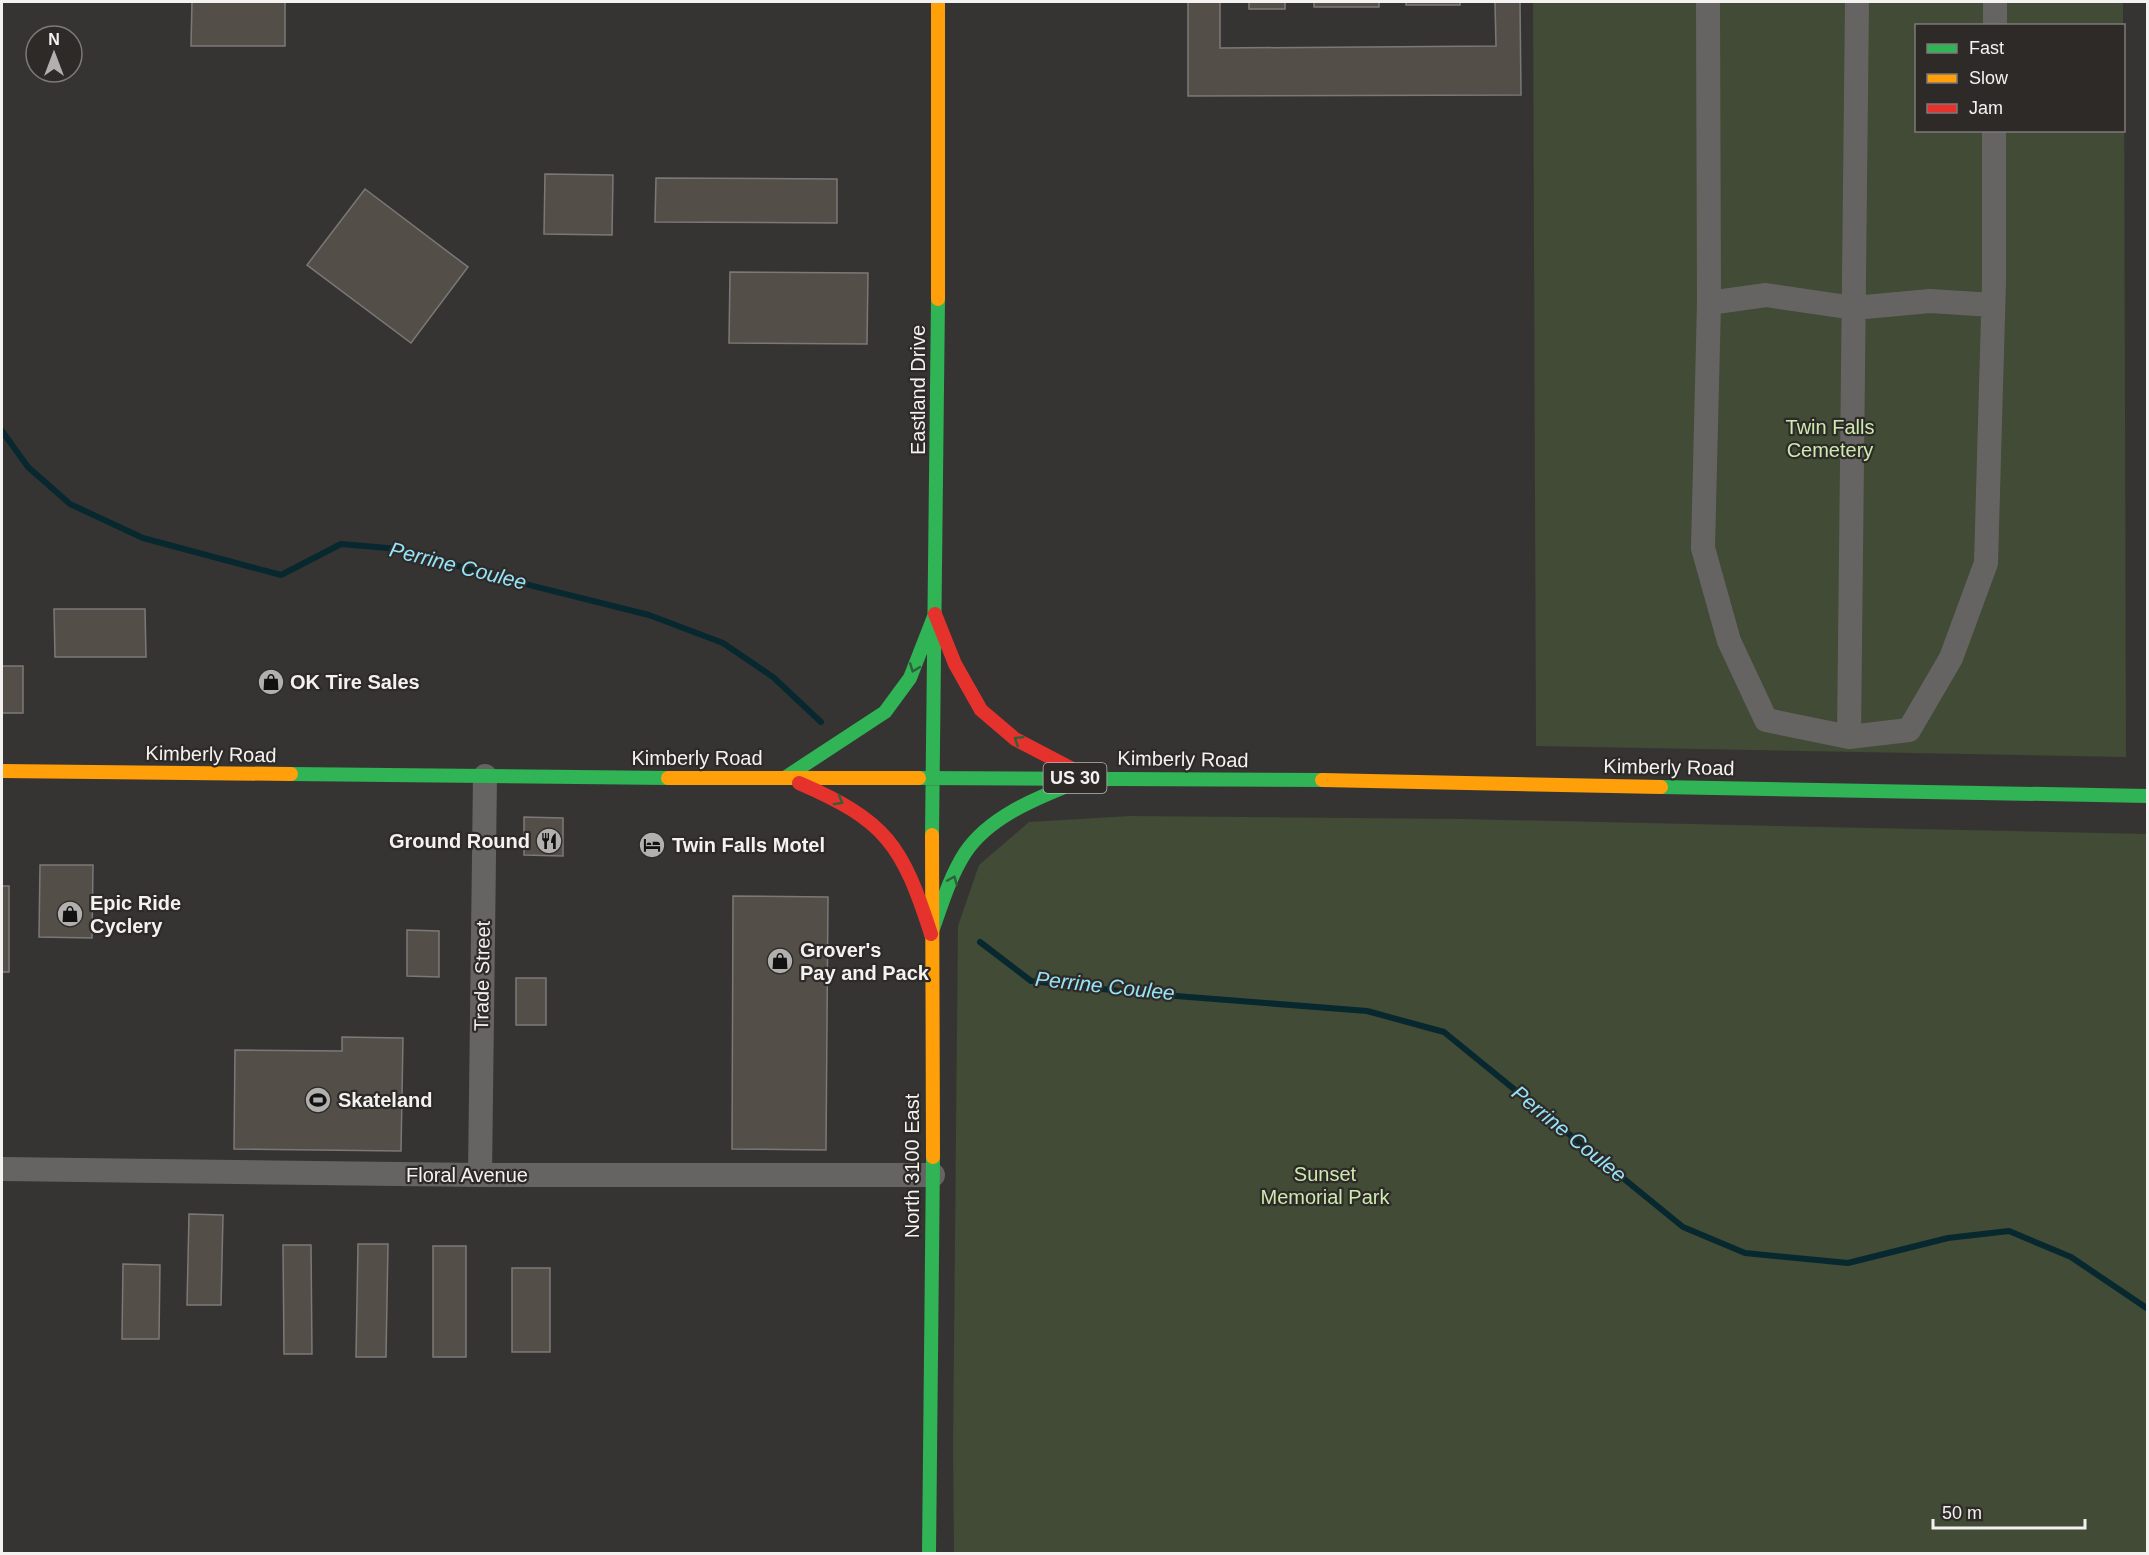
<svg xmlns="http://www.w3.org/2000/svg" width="2149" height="1555" font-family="Arial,sans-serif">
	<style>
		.green { fill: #414b35 }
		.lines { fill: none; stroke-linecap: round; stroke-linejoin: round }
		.stream { stroke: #08282f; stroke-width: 6 }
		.building { fill: #544e48; stroke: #7b7978; stroke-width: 1.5 }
		.street { stroke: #666463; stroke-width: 24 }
		.fast { stroke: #30b455; stroke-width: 14 }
		.slow { stroke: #ff9f0a; stroke-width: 14 }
		.jam { stroke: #e5322d; stroke-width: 14 }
		.oneway { stroke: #2e613a }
		.labels { text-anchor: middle; stroke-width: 4.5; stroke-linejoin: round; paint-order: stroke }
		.shield { fill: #2d2a28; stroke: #b8b6b5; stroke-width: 1.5 }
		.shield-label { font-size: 18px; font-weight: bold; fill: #f4f2f1 }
		.street-label { font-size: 20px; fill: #f4f2f1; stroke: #2d2a28 }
		.park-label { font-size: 20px; fill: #cdeaaf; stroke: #2d2a28 }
		.poi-label { font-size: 20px; font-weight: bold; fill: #f4f2f1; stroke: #2d2a28; text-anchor: start }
		.water-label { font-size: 21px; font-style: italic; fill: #95e4f9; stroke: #2d2a28 }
	</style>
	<rect width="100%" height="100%" fill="#363433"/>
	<path class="green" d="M1533 2H2123V25L1916 26V130H2124V58L2126 757 1536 746Z
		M1130 816 1462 819 2147 834V1553H954L953 1448 958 926 979 865 1029 822Z"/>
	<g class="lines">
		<path class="stream" d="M2 431 28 467 70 504 143 538 281 575 341 544 399 549 493 576 649 615 723 643 773 677 821 722
			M980 942 1031 981 1138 993 1367 1011 1444 1032 1683 1227 1745 1253 1848 1263 1948 1238 2009 1231 2071 1257 2148 1309"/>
	</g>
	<path class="building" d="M192 2H285V46H191Z
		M1188 2H1220V48L1496 46 1495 2H1520L1521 95 1188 96Z
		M1249 2H1285V9H1249Z
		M1314 2H1379V7H1314Z
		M1406 2H1460V5H1406Z
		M545 174 613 175 612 235 544 234Z
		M656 178 837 179V223L655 222Z
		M365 189 468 267 411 343 307 265Z
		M730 272 868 273 867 344 729 343Z
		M54 609H145L146 657H55Z
		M2 666H23V713H2Z
		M524 817 563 818V856L524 855Z
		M40 865H93L92 938 39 937Z
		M2 886H9V972H2Z
		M733 896 828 897 826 1150 732 1149Z
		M407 930 439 931V977L407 976Z
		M516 978H546V1025H516Z
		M342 1037 403 1038 401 1151 234 1149 235 1050 342 1051Z
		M189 1214 223 1215 221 1305H187Z
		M358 1244H388L386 1357H356Z
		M283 1245H311L312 1354H284Z
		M433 1246H466V1357H433Z
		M123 1264 160 1265 159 1339H122Z
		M512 1268H550V1352H512Z"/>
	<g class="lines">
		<path class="street" d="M1708 2 1709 303 1703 548 1729 641 1766 720 1849 737 1909 730 1951 658 1986 563 1994 281V130
			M1995 26V2
			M1709 303 1766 295 1854 308 1930 301 1993 305
			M1849 737 1857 2
			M2 1169 480 1175H933
			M480 1175 485 776"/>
		<path class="fast" d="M291 774 668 778
			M786 777 885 712 910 678 935 614
			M919 778 1322 780
			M1661 787 2148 796
			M932 835 938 299
			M931 934C941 907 949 878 965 853 988 818 1034 799 1072 784
			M929 1554 933 1157"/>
		<path class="slow" d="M938 2V299
			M2 771 291 774
			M668 778H919
			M1322 780 1661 787
			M932 835 933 1157"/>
		<path class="jam" d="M935 614 955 664 981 710 1015 739 1084 775
			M799 783C887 821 902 845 931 934"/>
	</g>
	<defs><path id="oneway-chevron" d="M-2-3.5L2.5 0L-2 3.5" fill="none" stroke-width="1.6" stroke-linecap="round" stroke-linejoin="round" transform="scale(1.5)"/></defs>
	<g class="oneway">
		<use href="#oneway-chevron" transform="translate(914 668) rotate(111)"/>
		<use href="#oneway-chevron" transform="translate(1018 740) rotate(-148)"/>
		<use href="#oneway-chevron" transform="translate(839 801) rotate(29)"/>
		<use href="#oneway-chevron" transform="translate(953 880) rotate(-67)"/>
	</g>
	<defs>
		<g id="shop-disc" transform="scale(1.35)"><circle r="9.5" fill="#b2b0ae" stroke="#2d2a28"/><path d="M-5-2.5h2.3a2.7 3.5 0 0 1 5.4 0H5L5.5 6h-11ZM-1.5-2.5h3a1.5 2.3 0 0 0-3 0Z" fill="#111"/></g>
		<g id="restaurant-disc" transform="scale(1.35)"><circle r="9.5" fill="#b2b0ae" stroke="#2d2a28"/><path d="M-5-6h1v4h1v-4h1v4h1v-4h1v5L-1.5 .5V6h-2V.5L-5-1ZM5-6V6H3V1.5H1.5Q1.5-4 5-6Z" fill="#111"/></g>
		<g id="hotel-disc" transform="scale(1.35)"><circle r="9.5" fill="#b2b0ae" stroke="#2d2a28"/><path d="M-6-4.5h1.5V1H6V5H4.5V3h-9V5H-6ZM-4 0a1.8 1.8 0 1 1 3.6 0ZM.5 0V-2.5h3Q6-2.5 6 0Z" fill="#111"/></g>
		<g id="stadium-disc" transform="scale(1.35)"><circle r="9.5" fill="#b2b0ae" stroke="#2d2a28"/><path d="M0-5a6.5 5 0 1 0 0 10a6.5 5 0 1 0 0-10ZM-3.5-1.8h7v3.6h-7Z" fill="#111"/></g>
	</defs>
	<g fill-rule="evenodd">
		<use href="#shop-disc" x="271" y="682"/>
		<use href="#restaurant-disc" x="549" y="841"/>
		<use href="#hotel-disc" x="652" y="845"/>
		<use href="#shop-disc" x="70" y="914"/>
		<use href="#shop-disc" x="780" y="961"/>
		<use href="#stadium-disc" x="318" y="1100"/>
	</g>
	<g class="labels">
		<rect class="shield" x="1043.5" y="763" width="63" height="30" rx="4.5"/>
		<g class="shield-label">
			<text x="1075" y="784">US 30</text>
		</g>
		<g class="street-label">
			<text transform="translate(918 390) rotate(-90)" y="7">Eastland Drive</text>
			<text transform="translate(211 754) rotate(1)" y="7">Kimberly Road</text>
			<text x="697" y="765">Kimberly Road</text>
			<text transform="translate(1183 759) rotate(1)" y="7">Kimberly Road</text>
			<text transform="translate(1669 767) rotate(1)" y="7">Kimberly Road</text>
			<text transform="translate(482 976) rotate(-89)" y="7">Trade Street</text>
			<text transform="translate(912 1166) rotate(-90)" y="7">North 3100 East</text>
			<text x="467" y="1182">Floral Avenue</text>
		</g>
		<g class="park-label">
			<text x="1830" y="434">Twin Falls<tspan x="1830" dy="23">Cemetery</tspan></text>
			<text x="1325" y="1181">Sunset<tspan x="1325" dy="23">Memorial Park</tspan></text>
		</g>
		<g class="poi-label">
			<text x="290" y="689">OK Tire Sales</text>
			<text x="530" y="848" text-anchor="end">Ground Round</text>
			<text x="672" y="852">Twin Falls Motel</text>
			<text x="90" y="910">Epic Ride<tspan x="90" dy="23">Cyclery</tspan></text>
			<text x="800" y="957">Grover's<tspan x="800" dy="23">Pay and Pack</tspan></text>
			<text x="338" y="1107">Skateland</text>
		</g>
		<g class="water-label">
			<text transform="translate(458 566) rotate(14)" y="7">Perrine Coulee</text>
			<text transform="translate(1105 986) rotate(6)" y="7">Perrine Coulee</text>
			<text transform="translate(1569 1134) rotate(39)" y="7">Perrine Coulee</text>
		</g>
	</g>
	<rect width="2149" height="1555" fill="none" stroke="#f4f2f1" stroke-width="6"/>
	<rect x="1915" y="24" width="210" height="108" fill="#2d2a28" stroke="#7d7a78" stroke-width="1.5"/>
	<rect x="1927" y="44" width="30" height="9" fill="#30b455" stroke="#7d7a78" stroke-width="1.5"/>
	<text x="1969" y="54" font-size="18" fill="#f4f2f1">Fast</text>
	<rect x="1927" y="74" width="30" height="9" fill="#ff9f0a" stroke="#7d7a78" stroke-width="1.5"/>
	<text x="1969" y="84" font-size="18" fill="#f4f2f1">Slow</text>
	<rect x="1927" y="104" width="30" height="9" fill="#e5322d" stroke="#7d7a78" stroke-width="1.5"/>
	<text x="1969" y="114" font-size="18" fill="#f4f2f1">Jam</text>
	<g transform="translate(54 54)"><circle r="28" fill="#2d2a28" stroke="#7d7a78" stroke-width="1.5"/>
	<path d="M0-4.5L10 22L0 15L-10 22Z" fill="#b2b0ae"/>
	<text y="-9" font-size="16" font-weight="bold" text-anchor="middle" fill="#f4f2f1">N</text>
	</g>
	<path d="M1933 1519v9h152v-9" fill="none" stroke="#f4f2f1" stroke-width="3"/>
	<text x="1942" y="1519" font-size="18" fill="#f4f2f1" stroke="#2d2a28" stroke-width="4.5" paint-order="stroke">50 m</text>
</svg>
